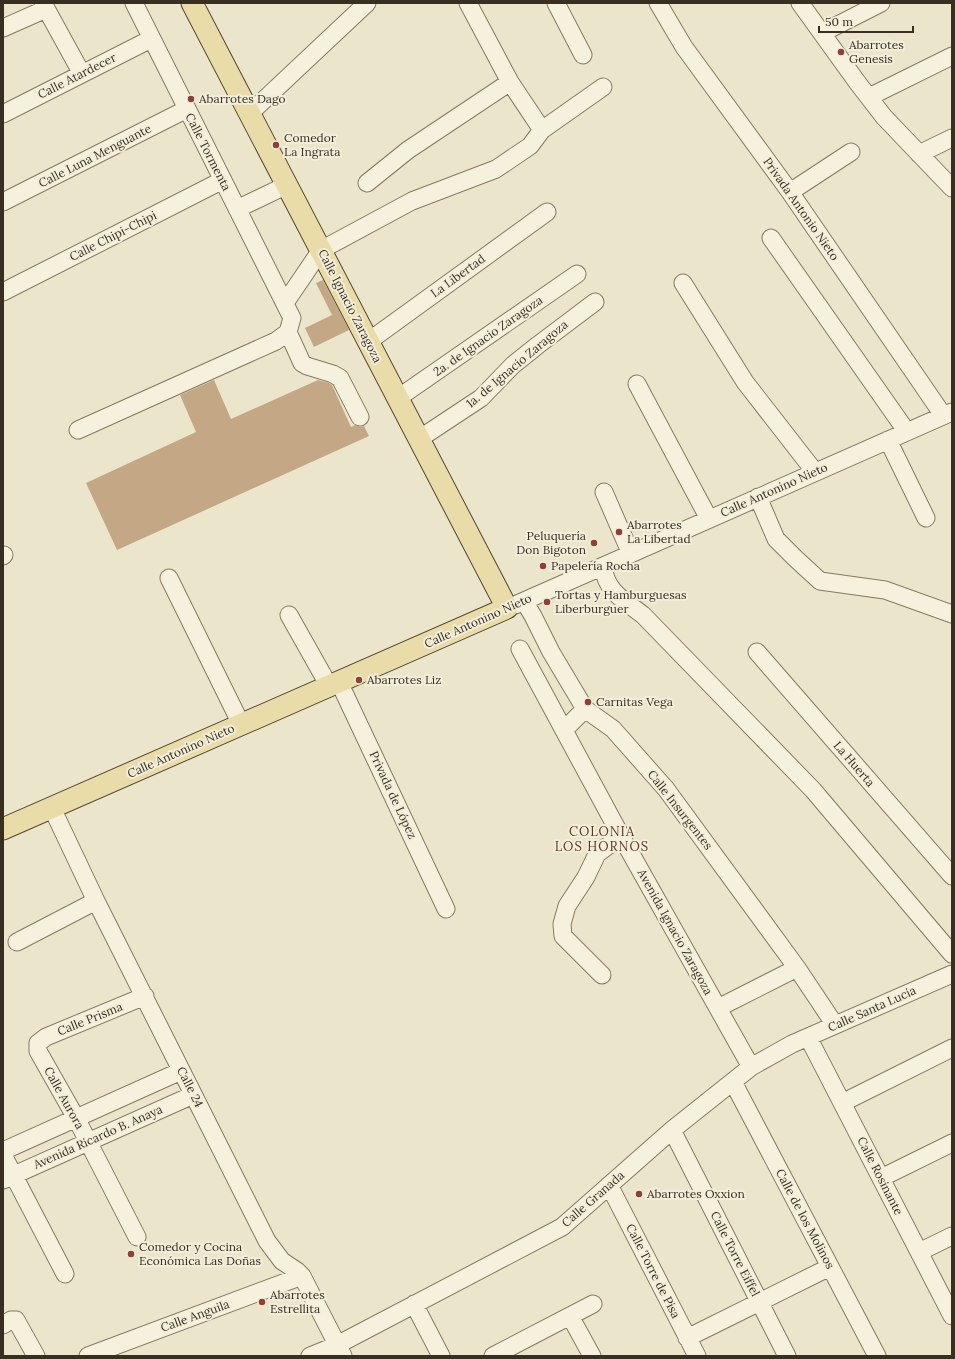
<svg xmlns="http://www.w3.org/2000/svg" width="955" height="1359" font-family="Lora,serif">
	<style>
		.building { fill: #c4a785 }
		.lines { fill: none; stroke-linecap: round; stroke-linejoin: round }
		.minor-casing { stroke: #867961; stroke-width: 19 }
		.major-casing { stroke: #544734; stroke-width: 23 }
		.minor { stroke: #f6f1dd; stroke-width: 17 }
		.major { stroke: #e9dca8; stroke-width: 21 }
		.poi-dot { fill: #8e4037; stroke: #f3eeda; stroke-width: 1.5 }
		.labels { text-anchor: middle; stroke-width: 4; stroke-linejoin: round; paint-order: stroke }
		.poi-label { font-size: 12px; fill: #382f22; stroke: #f3eeda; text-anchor: start }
		.street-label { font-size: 12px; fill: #382f22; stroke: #f3eeda }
		.neighbourhood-label { font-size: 13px; letter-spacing: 1px; fill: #603926; stroke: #f3eeda }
	</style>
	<rect width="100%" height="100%" fill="#ebe5cb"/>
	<path class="building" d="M323 280 349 330 314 347 305 328 332 315 316 283Z
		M214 380 231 419 318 380 329 383 332 385 351 427 355 425 360 427 364 426 369 436 117 550 86 483 196 432 180 395Z"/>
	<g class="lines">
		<g class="minor-casing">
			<path id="minor" d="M43 3 82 74
				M468 3 510 82 542 130
				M556 3 583 55
				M658 3 684 47 790 192 943 415
				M800 3 857 82 884 117 952 188
				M3 28 46 9
				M822 33 881 3
				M869 97 952 56
				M250 113 367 3
				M3 114 151 39
				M919 154 952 138
				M367 183 408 150 510 82
				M790 192 851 152
				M3 202 187 109
				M237 209 287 185
				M771 238 907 432
				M683 283 745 382 815 472
				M3 292 223 180
				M285 303 321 250 412 201 496 169 530 146 542 130 603 87
				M288 332 302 363 307 366 333 374 340 378 360 417
				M369 341 547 212
				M637 384 709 519
				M398 398 577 274
				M78 430 276 341 288 332 292 318 134 3
				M419 439 481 398 513 365 538 345 595 302
				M888 440 926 518
				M604 492 631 554
				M758 497 776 539 795 558 820 581 885 590 952 614
				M3 556 4 555
				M603 566C606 592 624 600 643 615L813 790 952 954
				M169 578 241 724
				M524 601 533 616 551 652 585 709 613 729 666 789 797 968 835 1025
				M515 605 952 412
				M289 615 329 686
				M520 649 621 836 751 1067
				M757 652 952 876
				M339 682 446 909
				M565 729 585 709
				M52 808 96 901 267 1241 282 1261 297 1271 302 1276 343 1356
				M17 942 96 901
				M602 975 563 936 562 924 567 906 586 877 597 854 621 836
				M718 1008 797 968
				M808 1037 952 1316
				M733 1082 877 1356
				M842 1103 952 1048
				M672 1130 787 1356
				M3 1151 181 1071
				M3 1155 65 1274
				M881 1178 952 1143
				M3 1180 193 1095
				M609 1185 697 1356
				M137 1237 76 1118 38 1051V1043L46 1037 145 996
				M919 1252 952 1236
				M414 1304 441 1356
				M570 1316 592 1356
				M3 1325 11 1320H16L36 1356
				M687 1338 830 1267
				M88 1356 302 1276
				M310 1356 337 1345 562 1227 672 1130 751 1067 792 1044 952 974
				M493 1356 593 1304"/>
		</g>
		<g class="major-casing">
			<path id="major" d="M3 829 507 608 192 3"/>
		</g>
		<use href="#minor" class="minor"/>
		<use href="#major" class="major"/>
	</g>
	<g class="poi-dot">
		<circle cx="841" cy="52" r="4"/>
		<circle cx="191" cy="99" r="4"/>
		<circle cx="276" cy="145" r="4"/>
		<circle cx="619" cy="532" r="4"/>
		<circle cx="594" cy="543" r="4"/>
		<circle cx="543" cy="566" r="4"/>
		<circle cx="547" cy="602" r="4"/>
		<circle cx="359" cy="680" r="4"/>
		<circle cx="588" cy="702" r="4"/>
		<circle cx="639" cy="1194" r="4"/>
		<circle cx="131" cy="1254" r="4"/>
		<circle cx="262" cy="1302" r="4"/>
	</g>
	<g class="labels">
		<g class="poi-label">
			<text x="849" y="49">Abarrotes<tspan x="849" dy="14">Genesis</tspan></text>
			<text x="199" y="103">Abarrotes Dago</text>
			<text x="284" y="142">Comedor<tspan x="284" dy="14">La Ingrata</tspan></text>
			<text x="627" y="529">Abarrotes<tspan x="627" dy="14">La Libertad</tspan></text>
			<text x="586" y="540" text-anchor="end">Peluquería<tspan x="586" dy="14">Don Bigoton</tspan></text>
			<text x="551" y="570">Papelería Rocha</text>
			<text x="555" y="599">Tortas y Hamburguesas<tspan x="555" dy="14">Liberburguer</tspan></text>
			<text x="367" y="684">Abarrotes Liz</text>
			<text x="596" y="706">Carnitas Vega</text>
			<text x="647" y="1198">Abarrotes Oxxion</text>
			<text x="139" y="1251">Comedor y Cocina<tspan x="139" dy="14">Económica Las Doñas</tspan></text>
			<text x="270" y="1299">Abarrotes<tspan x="270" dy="14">Estrellita</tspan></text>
		</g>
		<g class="street-label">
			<text transform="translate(77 76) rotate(-27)" y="4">Calle Atardecer</text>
			<text transform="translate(208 152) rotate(63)" y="4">Calle Tormenta</text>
			<text transform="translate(95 156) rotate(-27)" y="4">Calle Luna Menguante</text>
			<text transform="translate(801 209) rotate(55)" y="4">Privada Antonio Nieto</text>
			<text transform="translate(113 236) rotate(-27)" y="4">Calle Chipi-Chipi</text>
			<text transform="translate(458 276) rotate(-36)" y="4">La Libertad</text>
			<text transform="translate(350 306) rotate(63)" y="4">Calle Ignacio Zaragoza</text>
			<text transform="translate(488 336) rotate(-35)" y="4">2a. de Ignacio Zaragoza</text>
			<text transform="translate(517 364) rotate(-40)" y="4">1a. de Ignacio Zaragoza</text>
			<text transform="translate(774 490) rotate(-24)" y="4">Calle Antonino Nieto</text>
			<text transform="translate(478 621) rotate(-24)" y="4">Calle Antonino Nieto</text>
			<text transform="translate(181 751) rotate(-24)" y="4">Calle Antonino Nieto</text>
			<text transform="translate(854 764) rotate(49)" y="4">La Huerta</text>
			<text transform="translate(393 795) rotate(65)" y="4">Privada de López</text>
			<text transform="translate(680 810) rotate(52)" y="4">Calle Insurgentes</text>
			<text transform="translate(675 932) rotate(61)" y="4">Avenida Ignacio Zaragoza</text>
			<text transform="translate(872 1009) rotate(-24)" y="4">Calle Santa Lucía</text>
			<text transform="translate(90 1019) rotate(-22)" y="4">Calle Prisma</text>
			<text transform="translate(190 1087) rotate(63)" y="4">Calle 24</text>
			<text transform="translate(64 1098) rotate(61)" y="4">Calle Aurora</text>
			<text transform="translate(98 1137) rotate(-24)" y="4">Avenida Ricardo B. Anaya</text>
			<text transform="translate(880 1176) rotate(63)" y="4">Calle Rosinante</text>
			<text transform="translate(593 1199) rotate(-41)" y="4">Calle Granada</text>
			<text transform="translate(805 1219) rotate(62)" y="4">Calle de los Molinos</text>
			<text transform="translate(735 1254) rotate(63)" y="4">Calle Torre Eiffel</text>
			<text transform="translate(653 1271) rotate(63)" y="4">Calle Torre de Pisa</text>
			<text transform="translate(195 1316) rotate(-20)" y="4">Calle Anguila</text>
		</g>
		<g class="neighbourhood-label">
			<text x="602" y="836">COLONIA<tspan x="602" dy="15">LOS HORNOS</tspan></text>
		</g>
	</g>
	<rect width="955" height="1359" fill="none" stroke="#382f22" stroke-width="8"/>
	<path d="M819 26v6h94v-6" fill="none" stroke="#382f22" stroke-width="2"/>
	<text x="825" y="26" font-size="12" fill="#382f22" stroke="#f3eeda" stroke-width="3" paint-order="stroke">50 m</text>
</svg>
